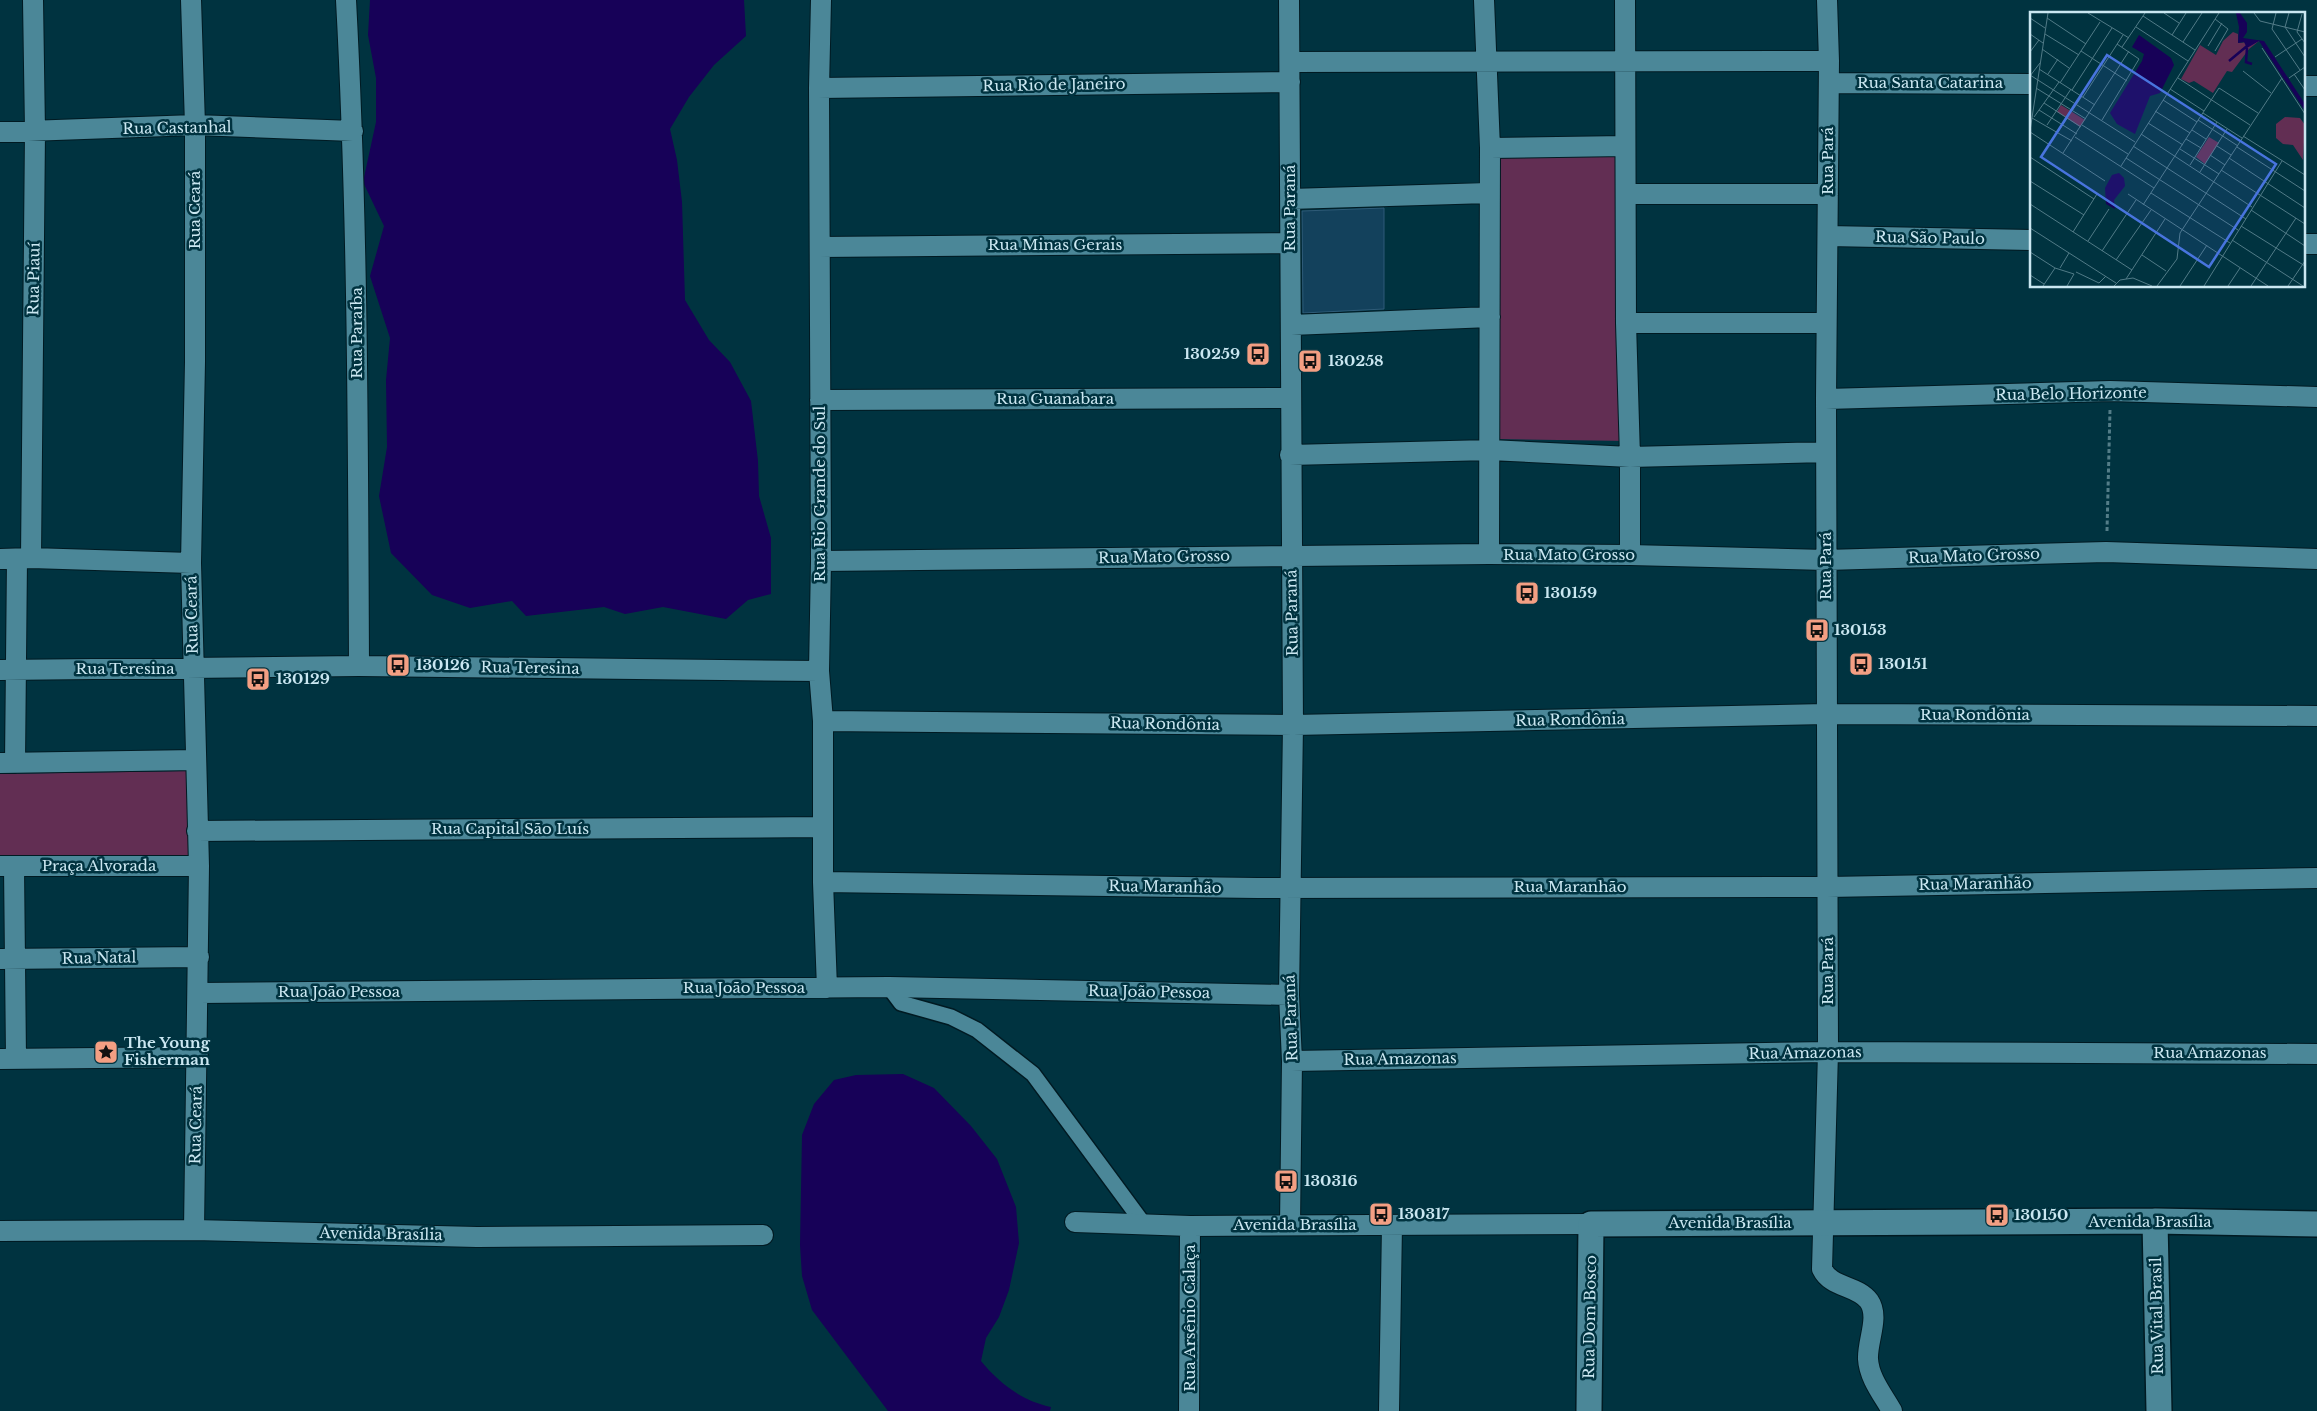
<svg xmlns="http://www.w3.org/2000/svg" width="2317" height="1411" font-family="'Libre Baskerville',serif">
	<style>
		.green { fill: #622e53 }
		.water { fill: #170158 }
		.building { fill: #13415c; stroke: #2f5b78 }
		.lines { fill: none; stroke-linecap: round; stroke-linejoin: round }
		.pedestrian-casing { stroke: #001a22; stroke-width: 18 }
		.minor-casing { stroke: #001a22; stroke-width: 22 }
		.tertiary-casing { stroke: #001a22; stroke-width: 28 }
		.path { stroke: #537d88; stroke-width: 3; stroke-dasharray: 4 2.5; stroke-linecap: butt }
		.pedestrian { stroke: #4b8798; stroke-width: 15 }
		.minor { stroke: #4b8798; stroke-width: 20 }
		.tertiary { stroke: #4b8798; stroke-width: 25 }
		.labels { text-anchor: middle; stroke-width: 5; stroke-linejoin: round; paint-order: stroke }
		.street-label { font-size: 15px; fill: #cae7f1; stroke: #003340 }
		.poi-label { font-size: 15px; font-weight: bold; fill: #cae7f1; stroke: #003340; text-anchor: start }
		.inset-river { fill: none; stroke: #170158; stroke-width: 2.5 }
		.inset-road { fill: none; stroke: #517b87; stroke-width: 1 }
		.view { fill: #4874de; fill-opacity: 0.15; stroke: #4874de; stroke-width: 2.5 }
		.inset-edge { fill: none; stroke: #cae7f1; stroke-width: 2.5 }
	</style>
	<rect width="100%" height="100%" fill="#003340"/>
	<path class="green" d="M1628 150V441L1497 439 1496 156Z
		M190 771 191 864 0 866V774Z"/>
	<path class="water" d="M370 0H744L746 36 714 65 689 97 670 129 677 160 682 202 685 300 709 340 730 362 751 401 758 461 759 496 771 538V594L748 600 726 619 663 607 625 614 604 607 526 616 512 601 470 608 432 595 391 553 379 496 387 447 386 380 390 338 370 276 384 226 363 182 376 122V78L368 35Z
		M903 1074 934 1088 971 1126 997 1159 1016 1207 1019 1243 1009 1290 999 1317 986 1338 981 1361C999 1383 1022 1401 1051 1407L1050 1411H888L812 1310 802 1276 800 1245 802 1135 814 1104 834 1080 856 1075Z"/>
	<path class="building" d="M1384 208V309L1303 313 1302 211Z"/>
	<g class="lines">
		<g class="pedestrian-casing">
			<path id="pedestrian" d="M889 987 901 1003 951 1017 977 1030 1033 1074 1143 1223"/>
		</g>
		<g class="minor-casing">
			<path id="minor" d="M191 0 195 125V362L191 563 199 866 194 1230
				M346 0C358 222 358 444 359 666
				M821 0 819 88 821 561 819 671 823 721V882L827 988
				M1289 0 1293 725 1289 995 1292 1061 1290 1225
				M1484 0 1490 148 1489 554
				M1625 0 1626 323 1630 457V555
				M1827 0 1829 61 1826 399 1828 1052 1822 1269C1831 1288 1857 1285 1869 1301 1880 1317 1867 1341 1868 1359 1869 1378 1883 1395 1892 1411
				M1290 62 1829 61
				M1829 83 2031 84
				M2303 86H2317
				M819 88 1290 82
				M0 132 195 125 353 131
				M1490 148 1625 146
				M1627 194H1828
				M1290 199 1488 193
				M1828 236 2031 240
				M2303 244H2317
				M820 247 1290 243
				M1626 323H1826
				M1291 325 1490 317
				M1826 399 2110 391 2317 397
				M820 400 1290 398
				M1290 455 1490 450 1630 457 1826 452
				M31 558 35 131 33 0
				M0 559 31 558 191 563
				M821 561 1489 554 1630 555 1826 560 2106 552 2317 559
				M0 670 359 666 819 671
				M823 721 1293 725 1826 714 2317 716
				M0 763 196 760
				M15 763 17 559
				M197 831 823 827
				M0 866H199
				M14 866 16 1058
				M823 882 1257 888 1828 887 2317 878
				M0 959 199 957
				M199 993 889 987 1289 995
				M0 1059 198 1057
				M1292 1061 1828 1052 2317 1054
				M1075 1222 1190 1226 1591 1224
				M0 1231 194 1230 477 1237 763 1235
				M1189 1411 1190 1226
				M1389 1411 1392 1225"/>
		</g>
		<g class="tertiary-casing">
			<path id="tertiary" d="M2155 1221 2159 1411
				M1589 1411 1591 1224 2155 1221 2317 1224"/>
		</g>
		<path class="path" d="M2107 531 2110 410"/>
		<use href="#pedestrian" class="pedestrian"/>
		<use href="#minor" class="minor"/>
		<use href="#tertiary" class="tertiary"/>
	</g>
	<defs>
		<g id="bus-square" transform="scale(1.25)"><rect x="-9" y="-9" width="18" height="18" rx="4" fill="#f39f83" stroke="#003340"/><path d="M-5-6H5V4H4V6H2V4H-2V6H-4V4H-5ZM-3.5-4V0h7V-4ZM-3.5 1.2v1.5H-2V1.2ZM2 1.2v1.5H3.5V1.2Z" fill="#111"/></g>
		<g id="sight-square" transform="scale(1.25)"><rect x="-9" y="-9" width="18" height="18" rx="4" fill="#f39f83" stroke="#003340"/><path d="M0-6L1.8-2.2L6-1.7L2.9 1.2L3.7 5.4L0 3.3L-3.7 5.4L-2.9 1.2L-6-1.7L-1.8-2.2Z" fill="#111"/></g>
	</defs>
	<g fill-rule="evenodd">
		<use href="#bus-square" x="1258" y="354"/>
		<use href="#bus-square" x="1310" y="361"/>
		<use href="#bus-square" x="1527" y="593"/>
		<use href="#bus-square" x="1817" y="630"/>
		<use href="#bus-square" x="1861" y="664"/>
		<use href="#bus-square" x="398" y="665"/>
		<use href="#bus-square" x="258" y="679"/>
		<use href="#sight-square" x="106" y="1052"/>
		<use href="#bus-square" x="1286" y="1181"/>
		<use href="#bus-square" x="1381" y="1214"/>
		<use href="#bus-square" x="1997" y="1215"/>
	</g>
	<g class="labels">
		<g class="street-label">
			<text x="1930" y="88">Rua Santa Catarina</text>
			<text transform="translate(1054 85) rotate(-1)" y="5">Rua Rio de Janeiro</text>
			<text transform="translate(177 128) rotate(-1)" y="5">Rua Castanhal</text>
			<text transform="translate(1828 161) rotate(-90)" y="5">Rua Pará</text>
			<text transform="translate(1290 208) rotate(-90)" y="5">Rua Paraná</text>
			<text transform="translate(195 210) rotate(-90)" y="5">Rua Ceará</text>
			<text transform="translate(1930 238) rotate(1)" y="5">Rua São Paulo</text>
			<text x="1055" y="250">Rua Minas Gerais</text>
			<text transform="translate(34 279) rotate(-89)" y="5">Rua Piauí</text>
			<text transform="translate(357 333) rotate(-90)" y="5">Rua Paraíba</text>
			<text transform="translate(2071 394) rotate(-1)" y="5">Rua Belo Horizonte</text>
			<text x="1055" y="404">Rua Guanabara</text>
			<text transform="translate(820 494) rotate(-90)" y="5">Rua Rio Grande do Sul</text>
			<text x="1569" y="560">Rua Mato Grosso</text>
			<text transform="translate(1974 556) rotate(-2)" y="5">Rua Mato Grosso</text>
			<text transform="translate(1164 557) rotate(-1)" y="5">Rua Mato Grosso</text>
			<text transform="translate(1826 566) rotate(-90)" y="5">Rua Pará</text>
			<text transform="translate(1292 613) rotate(-91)" y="5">Rua Paraná</text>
			<text transform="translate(192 615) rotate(-91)" y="5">Rua Ceará</text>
			<text transform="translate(530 668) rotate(1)" y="5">Rua Teresina</text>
			<text x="125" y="674">Rua Teresina</text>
			<text x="1975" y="720">Rua Rondônia</text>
			<text transform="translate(1570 720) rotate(-1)" y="5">Rua Rondônia</text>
			<text transform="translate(1165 724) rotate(1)" y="5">Rua Rondônia</text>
			<text x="510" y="834">Rua Capital São Luís</text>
			<text x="99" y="871">Praça Alvorada</text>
			<text transform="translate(1975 884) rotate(-1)" y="5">Rua Maranhão</text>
			<text transform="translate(1165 887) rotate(1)" y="5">Rua Maranhão</text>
			<text x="1570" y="892">Rua Maranhão</text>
			<text transform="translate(99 958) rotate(-1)" y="5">Rua Natal</text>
			<text transform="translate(1828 971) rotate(-90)" y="5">Rua Pará</text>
			<text x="744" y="993">Rua João Pessoa</text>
			<text x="339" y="997">Rua João Pessoa</text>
			<text transform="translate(1149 992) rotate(1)" y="5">Rua João Pessoa</text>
			<text transform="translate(1291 1018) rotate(-92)" y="5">Rua Paraná</text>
			<text transform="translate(1805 1053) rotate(-1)" y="5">Rua Amazonas</text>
			<text x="2210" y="1058">Rua Amazonas</text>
			<text transform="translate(1400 1059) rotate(-1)" y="5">Rua Amazonas</text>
			<text transform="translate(196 1125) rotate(-89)" y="5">Rua Ceará</text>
			<text x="2150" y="1227">Avenida Brasília</text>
			<text x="1730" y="1228">Avenida Brasília</text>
			<text x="1295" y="1230">Avenida Brasília</text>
			<text transform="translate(381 1234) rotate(1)" y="5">Avenida Brasília</text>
			<text transform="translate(2157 1316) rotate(-91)" y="5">Rua Vital Brasil</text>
			<text transform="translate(1590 1317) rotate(-89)" y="5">Rua Dom Bosco</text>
			<text transform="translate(1190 1318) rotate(-90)" y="5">Rua Arsênio Calaça</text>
		</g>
		<g class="poi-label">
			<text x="1240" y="359" text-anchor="end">130259</text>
			<text x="1328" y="366">130258</text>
			<text x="1544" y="598">130159</text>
			<text x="1834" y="635">130153</text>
			<text x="1878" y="669">130151</text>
			<text x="416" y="670">130126</text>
			<text x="276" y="684">130129</text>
			<text x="124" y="1048">The Young<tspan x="124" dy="17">Fisherman</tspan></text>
			<text x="1304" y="1186">130316</text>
			<text x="1398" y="1219">130317</text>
			<text x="2014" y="1220">130150</text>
		</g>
	</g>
	<g transform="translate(2030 12)">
		<rect width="275" height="275" fill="#003340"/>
		<path d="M203 20 208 22V31L229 29 219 37 202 60 197 59 183 81 164 69 159 71 151 67 170 33 186 43 193 29ZM31 93 55 108 50 115 27 100ZM255 105 270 106 275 113 273 148 263 133 253 132 246 126V112ZM179 125 189 131 175 152 166 145Z" fill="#622e53"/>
		<path d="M206 1H210L217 11V20L213 26 234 29 275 92V99L229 29 217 36 214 30 208 31 209 15ZM109 23 141 46 144 53 130 81 120 84 105 122 87 112 80 101 112 49 114 42 102 35ZM89 161 94 166 95 174 84 188 85 197 76 192 75 176 82 163Z" fill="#170158"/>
		<path class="inset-river" d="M217 36 216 50 222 52M199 49 217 34"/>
		<path class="inset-road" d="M58 1 99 26M134 1 149 11M224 1 230 9 275 20M246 1 242 17 270 58M259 1 255 15 275 45M272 2 267 20 275 31M113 4 165 38M0 6 15 16M17 6 56 32M185 7 198 17 185 39M106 15 158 49M0 22 13 31M15 22 49 43M142 23 156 1M153 30 172 1M178 34 192 11M92 35 115 1M232 36 275 102M12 37 39 56M51 39 97 69M0 40 9 28M245 45 272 27M9 57 65 93M213 59 241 81M18 62 28 47M264 62 275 78M0 63 105 130M0 64 10 51M148 66 220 113M259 66 275 55M30 71 70 10M6 76 56 107M140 77 174 99M42 78 82 16M53 85 93 23M133 88 167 110M14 91 51 115M9 98 47 122M42 99 52 84M125 99 160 121M173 101 212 126M4 105 29 70M2 106 42 129M72 108 109 47 87 32M168 108 208 134M118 111 153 133M17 113 41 77M52 113 98 142M162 118 176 127M0 119 18 1M0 120 75 169M28 120 37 106M111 122 222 195M213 124 275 163M45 125 124 176M156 127 171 136M103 134 216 207M187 134 201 143M207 135 275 179M150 137 189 162M33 141 99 39M180 143 195 153M0 145 64 187M96 146 208 218M199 146 275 196M160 153 187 110M91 154 189 1M191 158 275 212M170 160 197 117M0 169 54 203M121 181 200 231M98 182 238 274M0 192 102 258M113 193 189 76 228 101M221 198 275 234M211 214 275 254M0 216 86 271M43 220 67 182M202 228 273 274M58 229 79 197M72 239 106 188M0 240 25 256 44 262 37 274M112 243 136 259M86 248 121 198M30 256 39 241M46 260 69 271 76 264M0 263 14 272M96 267 135 207M13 274 25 256M84 274 90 268 103 266 122 274M127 274 147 247 150 221 252 66M150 274 177 233M174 274 252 149M198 274 210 256M221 274 266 206M258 274 275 249"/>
		<path class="view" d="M77 43 246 152 179 255 11 145Z"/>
		<rect width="275" height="275" class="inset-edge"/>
	</g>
</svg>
